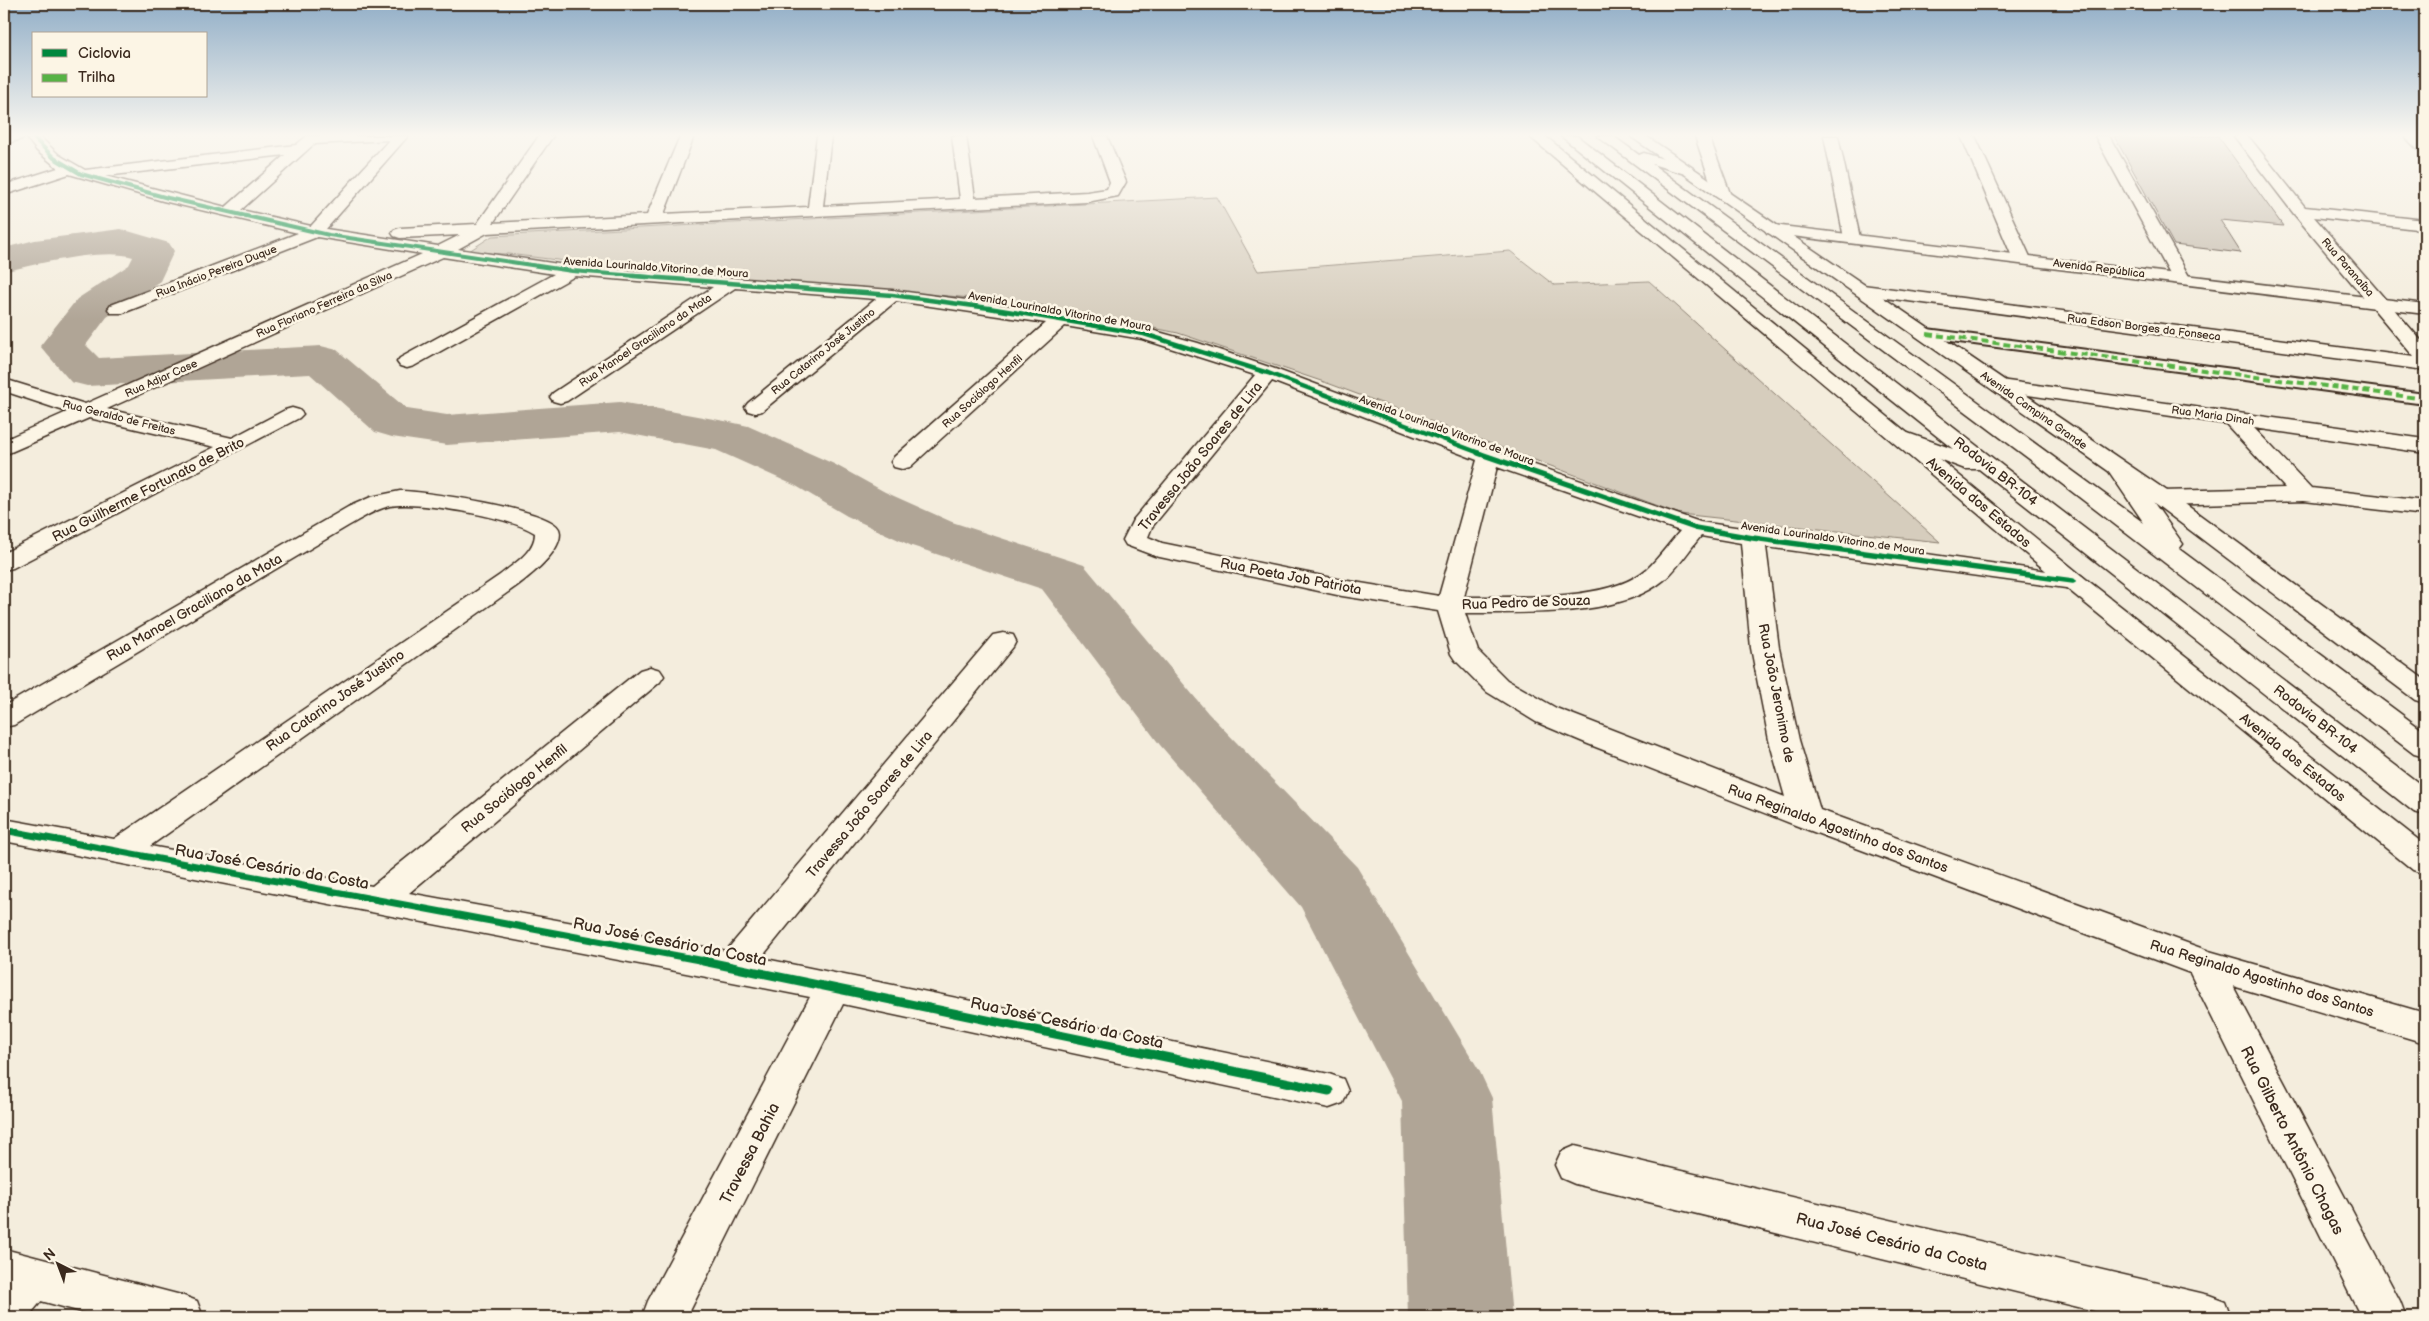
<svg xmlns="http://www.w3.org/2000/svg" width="2429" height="1321" font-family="'Balsamiq Sans',sans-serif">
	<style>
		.green { fill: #d6cdbd; stroke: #887c6e }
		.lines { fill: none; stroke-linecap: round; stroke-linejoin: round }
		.river { fill: #b0a596; fill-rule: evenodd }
		.building { fill: #c3b9aa; stroke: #3b2a1e }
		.pedestrian-casing { stroke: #3b2a1e; stroke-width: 4 }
		.minor-casing { stroke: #3b2a1e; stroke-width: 3 }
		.tertiary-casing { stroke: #3b2a1e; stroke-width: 3 }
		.secondary-casing { stroke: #3b2a1e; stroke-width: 3 }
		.trunk-casing { stroke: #3b2a1e; stroke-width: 3 }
		.pedestrian { fill: #fcf5e5; fill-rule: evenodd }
		.minor { fill: #fcf5e5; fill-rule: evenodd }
		.tertiary { fill: #fcf5e5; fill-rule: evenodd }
		.secondary { fill: #fcf5e5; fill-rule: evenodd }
		.trunk { fill: #fcf5e5; fill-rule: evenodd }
		.quiet { stroke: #57b245; stroke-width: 4; stroke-dasharray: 7 4; stroke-linecap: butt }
		.cycleway-far4-casing { stroke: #fcf5e5; stroke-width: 5.5 }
		.cycleway-far3-casing { stroke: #fcf5e5; stroke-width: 7 }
		.cycleway-far2-casing { stroke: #fcf5e5; stroke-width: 9 }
		.cycleway-far1-casing { stroke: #fcf5e5; stroke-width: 10 }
		.cycleway-casing { stroke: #fcf5e5; stroke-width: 12 }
		.cycleway-far4 { stroke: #00873e; stroke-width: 4 }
		.cycleway-far3 { stroke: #00873e; stroke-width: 4.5 }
		.cycleway-far2 { stroke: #00873e; stroke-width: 5.5 }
		.cycleway-far1 { stroke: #00873e; stroke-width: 7 }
		.cycleway { stroke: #00873e; stroke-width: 9 }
		.labels { text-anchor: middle; stroke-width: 5; stroke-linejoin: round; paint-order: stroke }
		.far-street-label { font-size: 11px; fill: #3b2a1e; stroke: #fcf5e5 }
		.street-label { font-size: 14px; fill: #3b2a1e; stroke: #fcf5e5 }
		.near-street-label { font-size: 16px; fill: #3b2a1e; stroke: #fcf5e5 }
	</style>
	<rect width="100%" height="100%" fill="#f4eddd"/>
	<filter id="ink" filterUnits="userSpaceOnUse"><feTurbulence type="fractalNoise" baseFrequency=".02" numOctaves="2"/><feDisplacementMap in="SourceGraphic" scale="10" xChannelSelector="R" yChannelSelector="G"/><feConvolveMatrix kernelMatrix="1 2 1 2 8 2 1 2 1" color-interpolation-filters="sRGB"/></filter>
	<g filter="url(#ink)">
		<path class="green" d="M1217 197 1258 271 1510 251 1554 285 1649 281 1940 542 1680 514 1330 384 1178 333 1030 303 622 268 508 254 466 253 492 236Z"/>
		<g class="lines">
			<path class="river" d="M121 229 169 243 174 251 160 281 107 317 86 345 99 358 321 346 337 350 407 409 447 415 620 402 730 422 748 426 834 464 885 492 952 522 1084 565 1208 713 1357 867 1479 1070 1492 1098 1512 1317H1408L1402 1101 1301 907 1160 745 1042 589 912 546 847 516 796 486 716 450 620 432 447 445 392 437 375 432 310 374 87 386 71 382 40 346 77 299 129 265 133 257C104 248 35 264 4 272V248L35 240Z"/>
		</g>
		<path class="building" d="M2114 136H2218L2283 226 2220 220 2241 253 2174 245Z"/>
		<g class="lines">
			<g class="pedestrian-casing">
				<path id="pedestrian" d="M1927 329 2425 394V404L1921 337 1919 334 1921 331Z"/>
			</g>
			<g class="minor-casing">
				<path id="minor" d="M4 136H24L22 139 4 144Z
					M25 136H39L59 155 85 170 296 145 307 136H408L326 229 438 246 460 235 400 238 394 236 392 233 394 230 400 228 477 224 539 136H553L493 223 647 215 680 136H694L664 214 808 207 817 136H831L823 206 960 199 952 136H966L975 198 1087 192 1107 189 1110 182 1093 136H1107L1126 182 1118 196 1087 202 487 233 458 249 572 266 892 290 1062 313 1144 328 1198 343 1275 369 1497 452 1700 522 2082 576 2086 581 2082 586 2073 589 1766 547 1779 648 1799 740 1820 810 2209 951 2425 1013V1043L2233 986 2400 1301 2406 1317H2361L2190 973 1795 825 1588 744 1536 722 1487 692 1455 660 1451 654 1438 611 1342 596 1155 556 1126 545 1123 540 1133 520 1255 375 1142 339 1065 326 910 467 902 469 894 467 891 462 894 457 1046 323 896 301 762 411 755 413 748 411 745 407 748 403 876 299 735 288 567 401 560 403 553 401 550 397 553 393 713 287 575 276 414 366 407 368 400 366 397 362 400 358 554 274 443 257 107 409 232 438 285 410 292 408 299 410 303 414 299 418 13 568 4 570V553L215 447 89 418 4 455V440L67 412 4 391V379L85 404 422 254 317 237 123 313H111L108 309 111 305 298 233 163 201 69 174 4 195V185L58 168 37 151ZM389 140 311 226 241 210 314 144ZM285 155 226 207 105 176ZM1272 381 1477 460 1439 596 1342 580 1162 543 1148 537 1152 527ZM1497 467 1680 531C1669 543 1659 558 1647 569 1608 603 1515 596 1464 597ZM1701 536 1741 543 1751 648 1769 740 1785 797 1556 708 1507 680 1478 651 1465 613C1523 612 1617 619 1664 580 1678 568 1689 550 1701 536Z
					M1695 136H1709L1731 196 1728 199 1723 201 1715 196Z
					M1824 136H1838L1860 238 1858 241H1846L1844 238Z
					M1961 136H1975L2031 259 2028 263H2016L2013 259Z
					M2095 136H2109L2190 278 2187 282H2175L2172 278Z
					M2234 136H2248L2305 207 2425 220V230L2314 217 2425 345V370L1863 295 1857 294 1854 290 1857 286 1863 285 2414 357 2294 214Z
					M2000 380 2425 439V453L2254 428 2311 488 2425 501V515L2304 501 2162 505 2154 503 2150 498 2154 493 2162 491 2285 488 2226 424 1993 390 1990 386 1993 382Z
					M400 491C424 491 550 509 559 529 566 548 531 575 518 585L150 846 372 886 640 670 650 667 660 670 664 676 660 682 409 893 726 951 993 635 1003 633 1013 635 1016 641 1013 647 761 958 1329 1074 1343 1079 1348 1091 1343 1103 1329 1108 843 1004 687 1317H642L648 1301 810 997 4 841V819L114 839 500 575C513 564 535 552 535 533 510 517 419 501 390 506 375 509 361 519 348 526L14 725 4 727V706L348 507 371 497Z
					M1575 1146 2209 1295 2225 1301 2231 1317H2119L1575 1184 1561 1178 1555 1165 1561 1152Z
					M33 1257 48 1263 55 1278 48 1293 28 1317H4V1279L18 1263Z"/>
			</g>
			<g class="tertiary-casing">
				<path id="tertiary" d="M2404 136H2419L2425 142V153L2420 152Z
					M1773 225 2425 304V314L1767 233 1765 230 1767 227Z
					M4 1249 181 1295 197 1301 203 1317H100L4 1291Z"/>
			</g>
			<g class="secondary-casing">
				<path id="secondary" d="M1529 136H1545L2082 576 2425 845V874L2413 870 2064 586Z
					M1630 136H1646L2170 493 2425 680V703L2415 700 2154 503Z"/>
			</g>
			<g class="trunk-casing">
				<path id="trunk" d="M1561 136H1577L2008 470 2425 788V815L2414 812 1979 469H1965L1894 442 1891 437 1894 432 1902 431 1953 449Z
					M1597 136H1613L1639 155 1644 153 1690 167 1692 170 1685 174 1652 164 2144 523 2108 470 2111 465 2119 463 2127 465 2183 544 2179 549 2425 732V757L2414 754 2036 464Z"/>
			</g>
			<use href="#pedestrian" class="pedestrian"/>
			<use href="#minor" class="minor"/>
			<use href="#tertiary" class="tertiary"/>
			<use href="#secondary" class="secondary"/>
			<use href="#trunk" class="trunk"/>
			<path class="quiet" d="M1927 334 2425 399"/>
			<g class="cycleway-far4-casing">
				<path id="cycleway-far4" d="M32 136 54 158 81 174 168 198 329 235 572 271 650 277"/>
			</g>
			<g class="cycleway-far3-casing">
				<path id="cycleway-far3" d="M633 276 892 295 989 308 1144 334 1268 373 1482 454"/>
			</g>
			<g class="cycleway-far2-casing">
				<path id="cycleway-far2" d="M1478 453 1695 528 1753 538 2073 581"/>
			</g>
			<g class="cycleway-far1-casing">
				<path id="cycleway-far1" d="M4 830 710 962"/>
			</g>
			<g class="cycleway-casing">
				<path id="cycleway" d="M703 961 1329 1091"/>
			</g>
			<use href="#cycleway-far4" class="cycleway-far4"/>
			<use href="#cycleway-far3" class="cycleway-far3"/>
			<use href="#cycleway-far2" class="cycleway-far2"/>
			<use href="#cycleway-far1" class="cycleway-far1"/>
			<use href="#cycleway" class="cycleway"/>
		</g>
	</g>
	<linearGradient id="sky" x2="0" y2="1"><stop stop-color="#91aec7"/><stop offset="0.42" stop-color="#faf7f0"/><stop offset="1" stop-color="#faf7f0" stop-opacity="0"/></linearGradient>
	<rect width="2429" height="321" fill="url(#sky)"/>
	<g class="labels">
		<g class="far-street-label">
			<text transform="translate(656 267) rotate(4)" y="4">Avenida Lourinaldo Vitorino de Moura</text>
			<text transform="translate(2348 267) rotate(49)" y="4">Rua Paranaíba</text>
			<text transform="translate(2099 268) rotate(7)" y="4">Avenida República</text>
			<text transform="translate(216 271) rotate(-21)" y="4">Rua Inácio Pereira Duque</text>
			<text transform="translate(324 304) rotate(-24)" y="4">Rua Floriano Ferreira da Silva</text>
			<text transform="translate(1060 311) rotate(10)" y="4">Avenida Lourinaldo Vitorino de Moura</text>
			<text transform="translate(2144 327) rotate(7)" y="4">Rua Edson Borges da Fonseca</text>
			<text transform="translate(645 340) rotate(-34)" y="4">Rua Manoel Graciliano da Mota</text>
			<text transform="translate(823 351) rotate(-39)" y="4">Rua Catarino José Justino</text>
			<text transform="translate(161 378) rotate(-24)" y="4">Rua Adjar Case</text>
			<text transform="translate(982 391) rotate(-42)" y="4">Rua Sociólogo Henfil</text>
			<text transform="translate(2034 410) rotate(35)" y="4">Avenida Campina Grande</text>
			<text transform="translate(2213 415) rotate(8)" y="4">Rua Maria Dinah</text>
			<text transform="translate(119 417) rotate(14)" y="4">Rua Geraldo de Freitas</text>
			<text transform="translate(1447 430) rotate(20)" y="4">Avenida Lourinaldo Vitorino de Moura</text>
			<text transform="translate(1833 538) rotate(8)" y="4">Avenida Lourinaldo Vitorino de Moura</text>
		</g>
		<g class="street-label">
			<text transform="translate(1200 456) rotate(-51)" y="5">Travessa João Soares de Lira</text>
			<text transform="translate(1996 471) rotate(38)" y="5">Rodovia BR-104</text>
			<text transform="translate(148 489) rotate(-27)" y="5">Rua Guilherme Fortunato de Brito</text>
			<text transform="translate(1979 502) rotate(40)" y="5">Avenida dos Estados</text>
			<text transform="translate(1291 576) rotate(11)" y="5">Rua Poeta Job Patriota</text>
			<text transform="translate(1526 602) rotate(-2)" y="5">Rua Pedro de Souza</text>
			<text transform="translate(194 607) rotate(-30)" y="5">Rua Manoel Graciliano da Mota</text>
			<text transform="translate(1777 693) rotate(79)" y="5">Rua João Jeronimo de</text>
			<text transform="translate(335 700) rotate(-35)" y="5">Rua Catarino José Justino</text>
			<text transform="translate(2316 719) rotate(38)" y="5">Rodovia BR-104</text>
			<text transform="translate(2293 757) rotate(39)" y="5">Avenida dos Estados</text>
			<text transform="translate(514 788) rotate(-39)" y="5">Rua Sociólogo Henfil</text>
			<text transform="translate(869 804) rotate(-50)" y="5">Travessa João Soares de Lira</text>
			<text transform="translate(1838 828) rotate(20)" y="5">Rua Reginaldo Agostinho dos Santos</text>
			<text transform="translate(2262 978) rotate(17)" y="5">Rua Reginaldo Agostinho dos Santos</text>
		</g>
		<g class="near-street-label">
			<text transform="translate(272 866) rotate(10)" y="6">Rua José Cesário da Costa</text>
			<text transform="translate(670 941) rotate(11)" y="6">Rua José Cesário da Costa</text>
			<text transform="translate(1067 1022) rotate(12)" y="6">Rua José Cesário da Costa</text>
			<text transform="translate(2293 1140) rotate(63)" y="6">Rua Gilberto Antônio Chagas</text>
			<text transform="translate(749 1153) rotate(-63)" y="6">Travessa Bahia</text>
			<text transform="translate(1892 1241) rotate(14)" y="6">Rua José Cesário da Costa</text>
		</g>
	</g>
	<rect width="2429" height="1321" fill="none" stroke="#fcf5e5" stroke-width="20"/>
	<rect x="10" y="10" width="2409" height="1301" fill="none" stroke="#3b2a1e" stroke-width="2" filter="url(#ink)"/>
	<rect x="32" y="32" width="175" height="65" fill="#fcf5e5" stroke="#afa495"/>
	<rect x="42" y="49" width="25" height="8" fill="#00873e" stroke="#afa495"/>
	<text x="78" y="58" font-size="15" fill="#3b2a1e">Ciclovia</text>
	<rect x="42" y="74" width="25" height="8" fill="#57b245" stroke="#afa495"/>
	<text x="78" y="82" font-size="15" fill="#3b2a1e">Trilha</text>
	<g transform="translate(58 1264) rotate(318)" stroke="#fcf5e5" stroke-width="4" paint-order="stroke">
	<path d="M0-4L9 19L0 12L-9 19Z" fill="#3b2a1e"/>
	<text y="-8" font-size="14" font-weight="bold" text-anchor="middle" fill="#3b2a1e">N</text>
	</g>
</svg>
